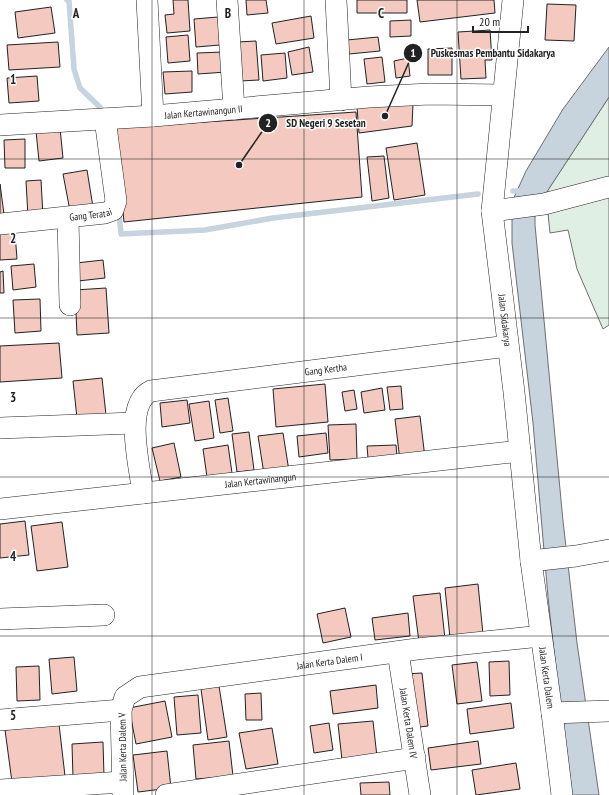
<svg xmlns="http://www.w3.org/2000/svg" width="609" height="795" font-family="'PT Sans Narrow',sans-serif">
	<style>
		.green { fill: #e0efe3; stroke: #6f6f6f }
		.water { fill: #c7d3dd; stroke: #6f6f6f }
		.lines { fill: none; stroke-linecap: round; stroke-linejoin: round }
		.stream { stroke: #c7d3dd; stroke-width: 5.5 }
		.building { fill: #f3c9c0; stroke: #222 }
		.minor-casing { stroke: #222; stroke-width: 22 }
		.minor { stroke: #fff; stroke-width: 21 }
		.grid { fill: none; stroke: #222; stroke-width: 1; stroke-opacity: 0.55 }
		.labels { text-anchor: middle; stroke-width: 3; stroke-linejoin: round; paint-order: stroke }
		.street-label { font-size: 10px; fill: #222; stroke: #fff }
		.grid-label { font-size: 13px; text-anchor: middle; font-weight: bold; fill: #222; stroke: #fff; stroke-width: 3; stroke-linejoin: round; paint-order: stroke }
		.leader { fill: none; stroke: #222; stroke-width: 1.5 }
		.callout-dot { fill: #222; stroke: #fff; stroke-width: 1.5 }
		.mark-label { font-size: 12px; text-anchor: middle; font-weight: bold; fill: #fff }
		.callout-label { font-size: 11px; text-anchor: middle; font-weight: bold; fill: #222; stroke: #fff; stroke-width: 3; stroke-linejoin: round; paint-order: stroke }
	</style>
	<rect width="100%" height="100%" fill="#fff"/>
	<path class="green" d="M609 97V325L603 329 577 269 568 230 550 233 546 193Z"/>
	<path class="water" d="M609 47V97L535 210V225L563 521 577 643 599 795H571L566 760 548 597 533 423 512 243V202L526 171 563 109Z"/>
	<g class="lines">
		<path class="stream" d="M67 0 69 1 74 69 80 88 106 113
			M513 191H524
			M119 212 121 234 205 230 273 218 478 194"/>
	</g>
	<path class="building" d="M173 0H188L190 31 167 33 165 15 174 14Z
		M246 0H266L268 13 247 15Z
		M357 0H407V13H357Z
		M417 0H494L495 13 420 22Z
		M547 4 576 5 574 41 545 40Z
		M51 7 55 33 18 38 15 12Z
		M311 16 314 38 276 44 272 23Z
		M218 17 220 45 196 47 194 19Z
		M411 20V36L390 37V21Z
		M490 30 492 60H485L486 78 461 79 458 32Z
		M188 35 190 61 168 63 166 37Z
		M378 37 380 51 349 54 347 40Z
		M256 41 259 80 240 81 237 42Z
		M58 42 60 67 9 70 7 45Z
		M309 47 313 72 292 75 288 52Z
		M452 48V75H428V49Z
		M224 52 226 72 198 74 197 53Z
		M285 53 287 78 263 81 261 55Z
		M382 57 385 82 367 84 364 59Z
		M408 58 410 76 396 78 394 61Z
		M192 71V92L165 94 163 72Z
		M37 76 39 101 9 103 7 78Z
		M413 104 412 126 359 133 357 107Z
		M356 112 362 197 124 222 115 128Z
		M60 128 63 158 39 161 36 131Z
		M25 139V168H5L4 140Z
		M417 143 425 195 394 200 386 148Z
		M384 156 389 198 372 201 367 157Z
		M87 170 93 207 70 211 63 174Z
		M41 180 43 216 28 217 26 181Z
		M0 184 4 214H0Z
		M0 233H15L17 259 0 260Z
		M103 260 105 278 78 281 76 263Z
		M34 264 36 287 13 290 11 266Z
		M3 271 4 293H0V272Z
		M106 288 109 333 77 335 75 290Z
		M40 299 41 331 15 333 13 300Z
		M59 343 62 378 0 382V346Z
		M102 378 106 415 77 418 73 381Z
		M325 384 328 422 276 427 273 389Z
		M401 386 403 409 390 410 387 387Z
		M382 388 385 410 364 413 361 392Z
		M354 390 357 409 345 411 342 392Z
		M228 398 233 431 220 433 215 400Z
		M187 400 190 423 162 427 160 403Z
		M209 401 214 438 195 441 189 404Z
		M420 416 425 458 400 461 395 419Z
		M356 424 357 459 330 460 328 425Z
		M249 432 254 470 237 472 232 434Z
		M283 433 289 471 264 474 258 436Z
		M326 433 328 453 299 457 297 436Z
		M174 443 181 477 160 481 152 448Z
		M228 445 232 473 207 477 203 449Z
		M396 445 397 457 368 458 367 446Z
		M25 521 29 555 0 558V524Z
		M62 522 68 567 37 571 31 526Z
		M478 584 483 634 450 638 445 588Z
		M440 593 445 639 419 642 413 596Z
		M345 608 351 637 323 643 317 614Z
		M408 613 410 636 375 640 372 618Z
		M74 657 77 691 52 694 49 659Z
		M509 661 510 695 490 696 489 662Z
		M477 662 482 701 457 704 452 665Z
		M39 666 40 700 17 701 16 667Z
		M422 673 428 726 411 728 405 674Z
		M376 685 378 708 333 714 330 691Z
		M219 686 227 737 208 740 201 689Z
		M261 693 262 720H246L245 694Z
		M198 695 201 733 177 735 174 697Z
		M165 701 172 737 136 744 129 708Z
		M511 703 514 728 470 734 467 709Z
		M373 721 377 757 342 760 338 724Z
		M329 723 333 750 314 753 310 726Z
		M59 724 65 776 12 782 5 730Z
		M272 728 278 764 246 769 239 733Z
		M229 741 233 776 196 779 193 745Z
		M478 741 481 764 431 770 428 748Z
		M103 742 104 776 73 778 72 744Z
		M167 751 171 788 138 792 133 755Z
		M516 763 520 789 476 795 472 770Z
		M389 782 390 795H361L360 783Z"/>
	<g class="lines">
		<g class="minor-casing">
			<g id="minor">
				<path d="M147 0 153 116"/>
				<path d="M227 0 234 109"/>
				<path d="M336 0 341 100"/>
				<path id="s1" d="M513 0 492 211 514 392 531 561 552 713 562 795"/>
				<path id="s2" d="M0 125 153 116 369 97 430 94 503 95"/>
				<path d="M492 211 544 204 609 187"/>
				<path d="M68 218 70 305"/>
				<path id="s3" d="M0 224 105 213 113 210 116 201 105 119"/>
				<path d="M0 428 134 423"/>
				<path id="s4" d="M143 493C140 468 123 404 151 391L508 346"/>
				<path id="s5" d="M0 509 520 451"/>
				<path d="M531 561 576 556 609 550"/>
				<path d="M0 619 104 615"/>
				<path id="s6" d="M398 652 420 795"/>
				<path d="M552 713 609 711"/>
				<path d="M0 720 121 710"/>
				<path d="M0 790 122 782"/>
				<path id="s7" d="M123 795 121 710 125 697 140 687 417 649 541 636"/>
				<path d="M166 795 415 758"/>
			</g>
		</g>
		<use href="#minor" class="minor"/>
	</g>
	<path class="grid" d="M152 0V795M304 0V795M457 0V795M0 159H609M0 318H609M0 477H609M0 636H609"/>
	<g class="labels">
		<g class="street-label">
			<text dy="4" stroke="none"><textPath href="#s2" startOffset="204">Jalan Kertawinangun II</textPath></text>
			<text dy="4" stroke="none"><textPath href="#s3" startOffset="91">Gang Teratai</textPath></text>
			<text dy="4" stroke="none"><textPath href="#s1" startOffset="322">Jalan Sidakarya</textPath></text>
			<text dy="4" stroke="none"><textPath href="#s4" startOffset="284">Gang Kertha</textPath></text>
			<text dy="4" stroke="none"><textPath href="#s5" startOffset="262">Jalan Kertawinangun</textPath></text>
			<text dy="4" stroke="none"><textPath href="#s7" startOffset="308">Jalan Kerta Dalem I</textPath></text>
			<text dy="4" stroke="none"><textPath href="#s1" startOffset="682">Jalan Kerta Dalem</textPath></text>
			<text dy="4" stroke="none"><textPath href="#s6" startOffset="72">Jalan Kerta Dalem IV</textPath></text>
			<text transform="translate(122 747) rotate(-91)" y="4">Jalan Kerta Dalem V</text>
		</g>
	</g>
	<g class="grid-label">
		<text x="76" y="18">A</text>
		<text x="228" y="18">B</text>
		<text x="381" y="18">C</text>
		<text x="13" y="84">1</text>
		<text x="13" y="243">2</text>
		<text x="13" y="402">3</text>
		<text x="13" y="561">4</text>
		<text x="13" y="720">5</text>
	</g>
	<path class="leader" d="M385 116L413 53M239 165L268 123"/>
	<g class="callout-dot">
		<circle cx="385" cy="116" r="4"/>
		<circle cx="239" cy="165" r="4"/>
		<circle cx="413" cy="53" r="10"/>
		<circle cx="268" cy="123" r="10"/>
	</g>
	<g class="mark-label">
		<text x="413" y="57">1</text>
		<text x="268" y="127">2</text>
	</g>
	<g class="callout-label">
		<text x="493" y="57">Puskesmas Pembantu Sidakarya</text>
		<text x="326" y="127">SD Negeri 9 Sesetan</text>
	</g>
	<path d="M473 26v6h55v-6" fill="none" stroke="#222222" stroke-width="2"/>
	<text x="479" y="26" font-size="12" fill="#222222" stroke="#ffffff" stroke-width="3" paint-order="stroke">20 m</text>
</svg>
